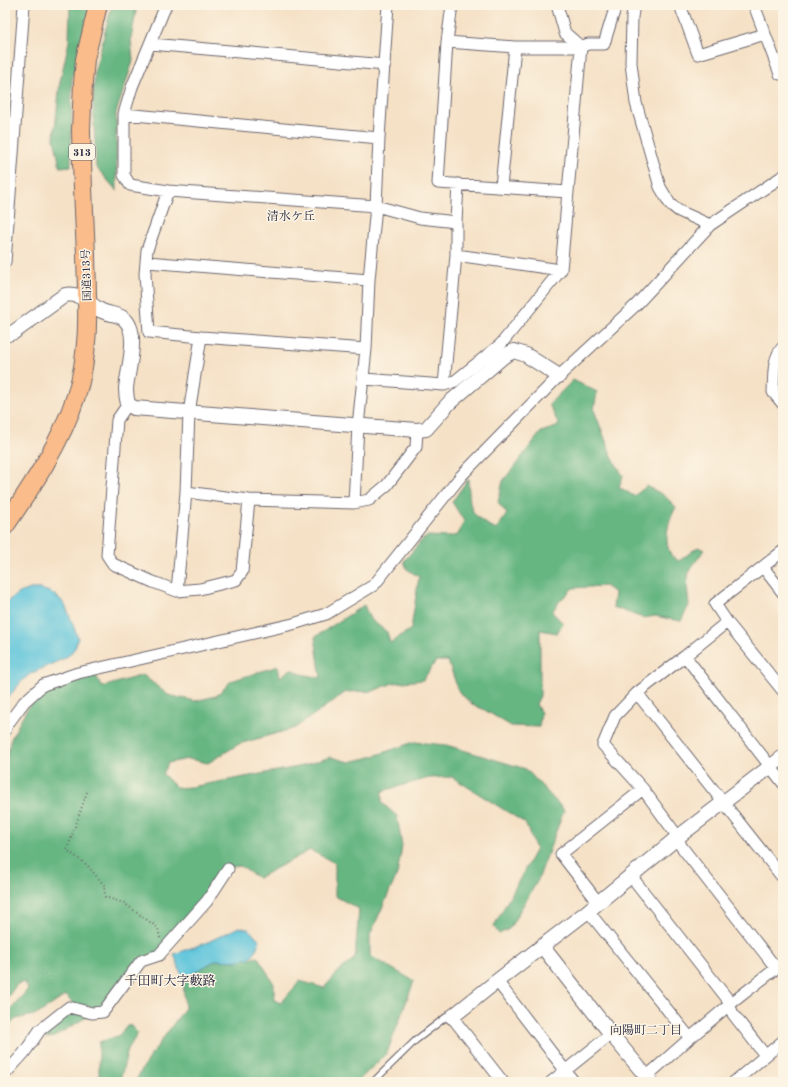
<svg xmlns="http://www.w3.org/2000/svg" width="788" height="1087" font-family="'Old Standard TT','Noto Serif JP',serif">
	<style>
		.forest { fill: #66b682; stroke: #446c5e }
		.water { fill: #5ec5db; stroke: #40748b }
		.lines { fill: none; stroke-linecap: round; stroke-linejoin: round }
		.service-casing { stroke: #6c656c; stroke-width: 8 }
		.minor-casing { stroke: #6c656c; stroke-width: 13 }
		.tertiary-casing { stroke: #6c656c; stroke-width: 16 }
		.trunk-casing { stroke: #6c656c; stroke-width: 20 }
		.path { stroke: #6c656c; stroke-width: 2; stroke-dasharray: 1 3; stroke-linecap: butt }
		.service { stroke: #fff; stroke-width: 5.5 }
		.minor { stroke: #fff; stroke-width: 11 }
		.tertiary { stroke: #fff; stroke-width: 14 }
		.trunk { stroke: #f9bc8a; stroke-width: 18 }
		.labels { text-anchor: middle; stroke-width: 3; stroke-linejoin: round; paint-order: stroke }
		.shield { fill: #fcf5e5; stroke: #63616e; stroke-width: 1 }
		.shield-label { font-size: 10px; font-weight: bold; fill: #22223b }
		.street-label { font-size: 11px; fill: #22223b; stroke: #fcf5e5 }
		.neighbourhood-label { font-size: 12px; fill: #22223b; stroke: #fcf5e5 }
		.quarter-label { font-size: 13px; fill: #22223b; stroke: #fcf5e5 }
	</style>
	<rect width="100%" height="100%" fill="#fcf5e5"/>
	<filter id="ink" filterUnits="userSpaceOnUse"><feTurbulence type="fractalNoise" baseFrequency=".025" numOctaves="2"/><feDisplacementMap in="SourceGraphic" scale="8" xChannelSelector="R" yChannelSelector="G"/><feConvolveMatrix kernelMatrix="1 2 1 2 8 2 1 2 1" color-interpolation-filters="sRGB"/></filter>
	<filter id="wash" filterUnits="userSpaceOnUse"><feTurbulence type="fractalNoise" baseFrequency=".012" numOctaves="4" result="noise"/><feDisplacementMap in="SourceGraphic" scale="16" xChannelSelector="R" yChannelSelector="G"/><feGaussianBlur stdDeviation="0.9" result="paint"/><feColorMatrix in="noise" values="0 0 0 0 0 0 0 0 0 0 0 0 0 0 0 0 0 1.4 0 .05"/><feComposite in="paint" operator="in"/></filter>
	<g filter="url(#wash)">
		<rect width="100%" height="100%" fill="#f5e1c6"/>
		<path class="forest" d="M70 5H92L79 57 72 77 71 166 60 167 54 138 60 82 69 41Z
			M112 5H137L131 39 133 61 116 113 117 191 96 167 93 102 95 70Z
			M573 380 597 392 594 410 612 457 623 476 619 487 634 496 647 486 665 496 676 507C669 520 663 538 670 553 671 556 676 559 679 561L698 547 704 550 689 571 687 587 689 605 681 621 655 616 643 618 613 607 615 593 605 586 573 588 559 602 552 612 563 623 557 633 540 630V696L536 704 541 713 539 727 511 726 483 709 473 705 459 692 448 661H436L423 680 393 683 373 691 346 692 295 728 239 744 208 763 188 759 168 763 163 774 177 788 191 787 298 767 331 757 349 762 371 757 414 742 446 745 526 769 564 810 538 880 509 929 499 934 494 926 536 849 525 823 452 777 429 778 382 791V803L397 816 402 846 397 875 370 935V956L414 981 387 1053 357 1082H135L148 1059 185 1008 183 979 216 960 236 961 258 957 274 984V1000L281 1003 300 981 324 988 338 972 355 958 359 909 335 896V863L310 850 258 878 240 866 224 868 205 899 158 953 146 957 105 1008 75 1007 66 995 38 1014 16 1019 5 1030V1017L28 989 25 982 17 984 5 1001V762L11 739 22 717 33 700 55 686 96 676 102 687 143 675 168 695 195 701 216 696 231 681 278 666 280 677 291 669 301 674 321 678 315 637 364 605 370 619 387 632 390 643 411 629 419 577 407 569 404 561 422 540 428 536 448 537 458 535 464 521 452 502 468 479C471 511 467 512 496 530L507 514 498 502 503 481 541 432 556 427 559 425 549 404Z
			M70 1012 88 1016 54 1037 45 1038 44 1031Z
			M129 1024 138 1033 128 1049 120 1081 99 1082V1042L118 1036Z"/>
		<path class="water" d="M31 589H41L52 593 61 600 66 607 78 638 75 648 67 657 30 674 21 682 5 701V604C13 596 20 592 31 589Z
			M239 927 248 929 260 940 255 952 250 958 236 961 216 960 183 979 174 954 208 942Z"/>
	</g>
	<g filter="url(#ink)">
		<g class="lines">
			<g class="service-casing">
				<path id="service" d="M373 1082 416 1040 446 1017H452"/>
			</g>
			<g class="minor-casing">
				<path id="minor" d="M166 5 132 87 124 114V175L130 185 168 191 376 206 420 218 456 222
					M452 5 447 42 515 47H581L588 44H604L616 5
					M634 5 632 17 631 63 636 103 660 187 670 204 679 211 710 225
					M680 5 698 54 765 34
					M754 5 780 74H783
					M447 42 438 183 568 192
					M151 44 385 65
					M124 114 379 138
					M501 187 515 47
					M168 191 147 250 145 274 149 332 201 337
					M456 255 561 270
					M5 262 24 5
					M147 262 369 280
					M783 347C772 358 774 377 773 392L783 404
					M364 379 444 385 455 381 501 344 561 270 581 47 565 33 557 5
					M444 385 456 255V222L458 184
					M128 404 117 420 107 555 113 564 153 582 177 591 200 589 236 580 242 572 249 500
					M186 492 249 500 354 503 369 500 387 485 416 447 417 430
					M354 503 358 426 366 349 369 280 376 206 379 138 388 5
					M783 551 715 604 727 622 685 656 783 783
					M763 567 783 593
					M177 591 186 492 189 413 201 337 366 349
					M727 622 783 691
					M685 656 637 693 615 716 603 745 643 789 678 837 681 846 776 968
					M637 693 783 878
					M5 731 7 725 24 702 43 685 78 673 293 624 326 614 374 585 461 476 559 376 637 304 710 225 783 176
					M631 876 726 997 733 1014 765 1055
					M598 902 561 854 643 789
					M588 911 690 1038 647 1076
					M497 981 574 1082
					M452 1017 503 1082
					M690 1038 729 1005 783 963
					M5 1074 24 1053 40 1030 69 1007 92 1013 103 1012 141 961 159 955 207 901 228 869
					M551 1082 611 1034
					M734 1082 783 1041"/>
			</g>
			<g class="tertiary-casing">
				<path id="tertiary" d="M5 335 14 332 65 295C80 292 88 303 100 310 107 314 117 314 123 318 141 331 127 371 126 389 126 394 127 400 128 404L134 408 417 430 426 429 449 403 504 356 514 351 526 355 559 376
					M542 946 611 1034 651 1082
					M452 1017 497 981 588 911 678 837 783 757"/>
			</g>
			<g class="trunk-casing">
				<path id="trunk" d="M5 526C32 486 61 443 76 396 91 350 87 302 86 254 84 213 82 171 81 130L83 83 85 59 98 5"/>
			</g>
			<path class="path" d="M87 792 67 850 87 865 104 885 105 897 124 903 158 928 160 938"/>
			<use href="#service" class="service"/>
			<use href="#minor" class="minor"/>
			<use href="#tertiary" class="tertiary"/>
			<use href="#trunk" class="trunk"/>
		</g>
	</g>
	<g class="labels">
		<rect class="shield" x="69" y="144" width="26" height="16" rx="3"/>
		<g class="shield-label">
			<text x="82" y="156">313</text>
		</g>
		<g class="street-label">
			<text transform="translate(86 275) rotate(-92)" y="4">国道313号</text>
		</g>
		<g class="neighbourhood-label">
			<text x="291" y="220">清水ケ丘</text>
			<text x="646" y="1034">向陽町二丁目</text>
		</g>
		<g class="quarter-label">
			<text x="170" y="985">千田町大字藪路</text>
		</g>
	</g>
	<rect width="788" height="1087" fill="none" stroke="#fcf5e5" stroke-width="20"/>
</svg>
